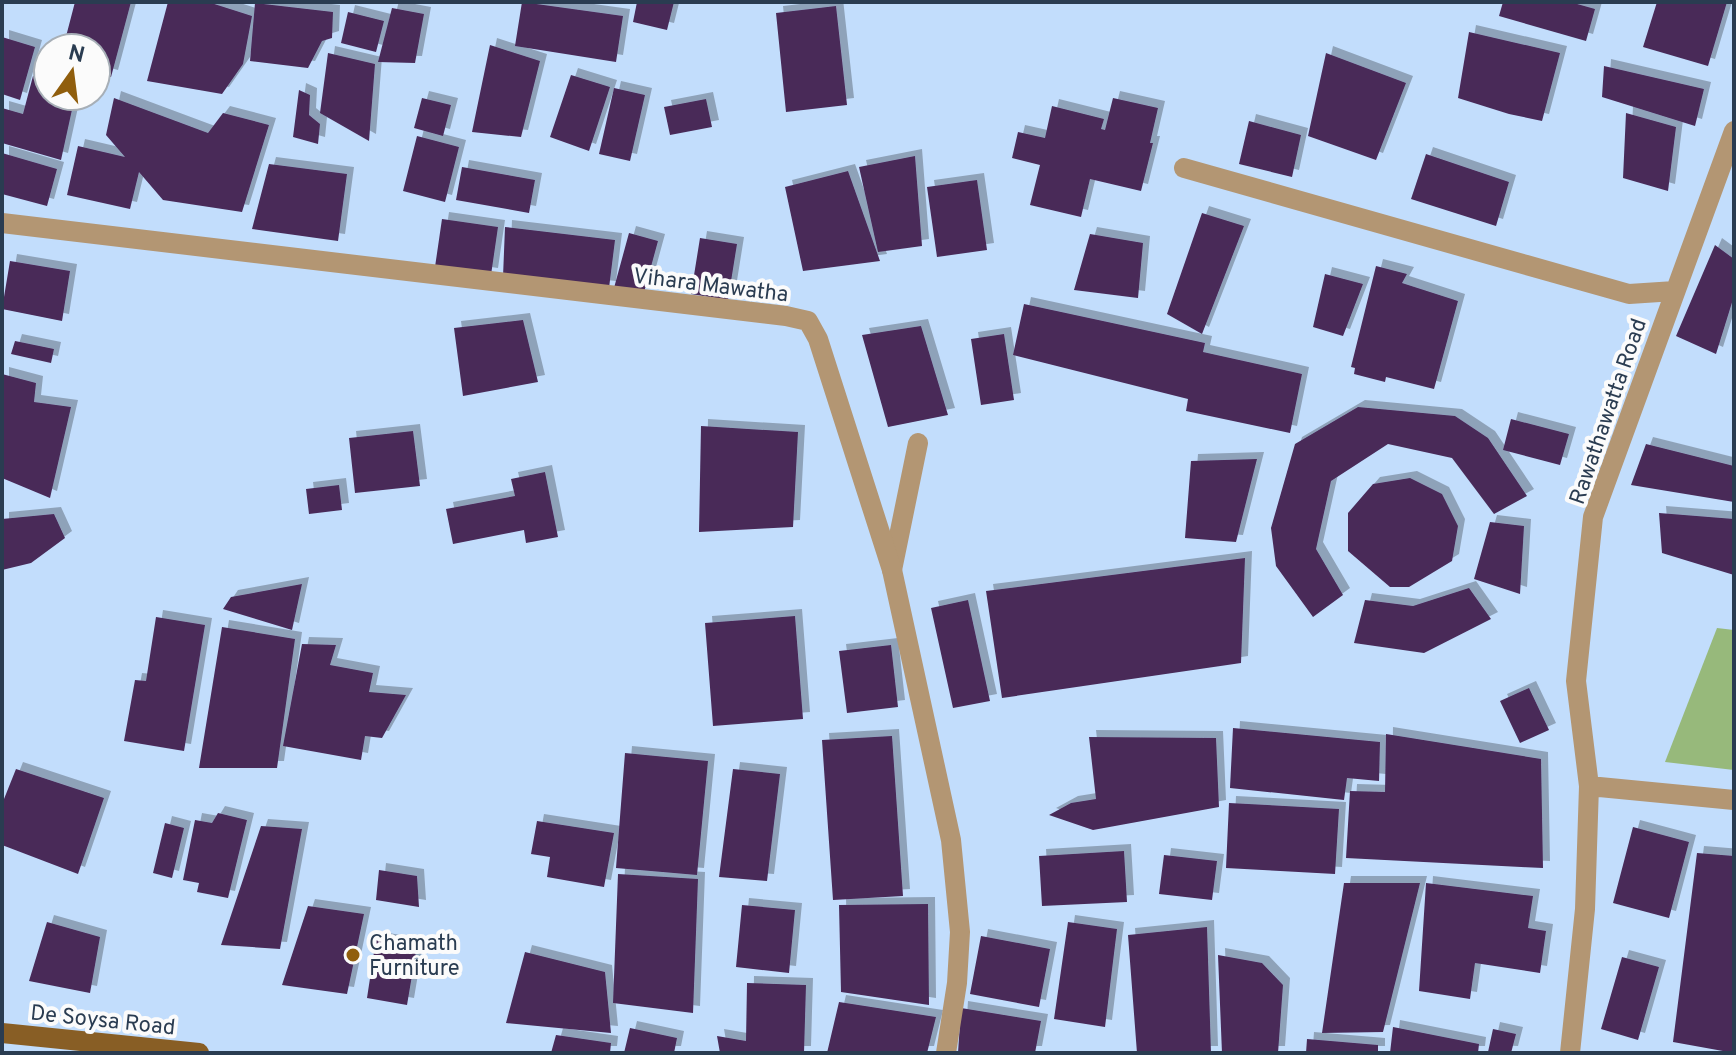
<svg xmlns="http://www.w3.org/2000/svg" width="1736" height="1055" font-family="Overpass,sans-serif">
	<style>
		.green { fill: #97b97b }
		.building { fill: #482a59; filter: url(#shadow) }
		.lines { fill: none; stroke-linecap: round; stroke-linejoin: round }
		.service { stroke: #b39673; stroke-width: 20 }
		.minor { stroke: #b39673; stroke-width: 20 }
		.primary { stroke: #885e25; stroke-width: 20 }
		.poi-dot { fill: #905e0d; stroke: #fbfbfb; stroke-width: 3 }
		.labels { text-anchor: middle; stroke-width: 8; stroke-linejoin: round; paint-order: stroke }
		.street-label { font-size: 22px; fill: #2a3c51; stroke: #fbfbfb }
		.poi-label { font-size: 22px; fill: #2a3c51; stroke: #fbfbfb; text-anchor: start }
	</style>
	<defs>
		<filter id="shadow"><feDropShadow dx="7" dy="-7" stdDeviation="0" flood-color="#0004"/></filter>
	</defs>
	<rect width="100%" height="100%" fill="#c2ddfc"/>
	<path class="green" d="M1717 628 1734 630V770L1665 762Z"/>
	<path class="building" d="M75 2H131L111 77 96 73V48H63Z
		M168 2H208L252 16 243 64 222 94 147 81Z
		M522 2 623 16 616 62 515 46Z
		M637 2H674L667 30 633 22Z
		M1503 2H1570L1595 9 1586 41 1499 16Z
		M1657 2H1727L1708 66 1643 47Z
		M255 3 333 12 332 38 322 41 308 68 250 61Z
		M836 6 847 105 786 112 776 13Z
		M392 8 424 14 415 63 378 62Z
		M348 12 384 21 376 52 341 43Z
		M1469 32 1560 53 1542 121 1509 114 1458 98Z
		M2 37 35 47 20 100 2 94Z
		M490 45 540 61 521 137 472 132Z
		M328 53 375 64 369 141 320 113Z
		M1326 53 1406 83 1376 160 1308 136Z
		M1604 66 1704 89 1695 126 1602 97Z
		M571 75 610 87 589 151 550 137Z
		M33 76 48 81V96H75L61 160 2 143V108L23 114Z
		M614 88 645 95 630 161 599 154Z
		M299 90 310 95 309 115 320 124 318 144 293 137Z
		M114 98 208 133 223 113 269 125 242 212 163 200 139 172 130 209 67 195 78 146 125 157 106 135Z
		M422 98 451 105 443 136 414 128Z
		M1113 98 1158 108 1150 143H1153L1141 191 1090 179 1081 217 1030 205 1040 165 1012 158 1018 132 1045 138 1052 106 1104 119 1101 129 1105 130Z
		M706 99 712 127 670 135 664 107Z
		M1626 113 1676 127 1668 191 1623 178Z
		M1249 121 1301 135 1292 177 1239 164Z
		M417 136 459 147 445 202 403 191Z
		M2 153 57 169 47 206 2 194Z
		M1426 154 1509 182 1496 226 1411 199Z
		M915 156 922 246 878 252 859 167Z
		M269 164 347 174 338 241 252 229Z
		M462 167 535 180 529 213 456 200Z
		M848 171 880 261 803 271 785 187Z
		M977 180 987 250 937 257 927 187Z
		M1202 213 1244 226 1202 334 1167 314Z
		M442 219 498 227 491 275 435 267Z
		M505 227 615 240 609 288 503 277Z
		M629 233 658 241 643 296 614 288Z
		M1090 234 1143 243 1138 298 1074 290Z
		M700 238 737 244 728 300 691 294Z
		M1715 245 1734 259V296L1716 354 1676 336Z
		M10 261 70 271 62 321 2 309Z
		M1376 266 1407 274 1402 283 1458 301 1434 389 1386 377 1385 382 1354 374 1355 368 1351 367Z
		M1325 274 1363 284 1343 336 1313 327Z
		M1024 304 1205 343 1203 352 1302 374 1290 433 1186 411 1188 399 1013 355Z
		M523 320 538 382 463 396 454 328Z
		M921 326 948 415 888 427 862 335Z
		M1004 334 1014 400 981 405 971 339Z
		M15 341 54 349 51 363 11 354Z
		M2 374 36 383 34 402 71 407 50 498 2 478Z
		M1358 407 1455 416 1488 438 1527 496 1494 514 1452 458 1388 444 1331 481 1316 549 1343 595 1313 617 1276 566 1271 528 1295 444Z
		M1511 419 1569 434 1560 465 1503 450Z
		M701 426 798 432 793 527 699 532Z
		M413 431 420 486 355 493 349 438Z
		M1646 444 1734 466V502L1631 485Z
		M1257 459 1236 542 1185 538 1191 461Z
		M545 472 558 537 526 543 524 530 453 544 446 509 515 496 511 479Z
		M1410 478 1442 494 1458 526 1452 561 1409 587H1390L1348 551V513L1373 484Z
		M339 485 342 510 309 514 306 489Z
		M1659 513 1734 519V575L1662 553Z
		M54 514 65 538 31 563 2 570V519Z
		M1490 522 1524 526 1520 594 1474 579Z
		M1245 558 1241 663 1002 698 986 591Z
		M302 584 292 630 223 609 231 597Z
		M1469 588 1491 619 1424 653 1354 643 1365 600 1413 606Z
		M968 600 990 701 953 708 931 608Z
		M795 616 803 719 713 726 705 623Z
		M156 617 205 625 184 751 124 741 135 680 146 681Z
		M222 627 295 639 277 768H199Z
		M302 644 336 645 330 665 373 673 369 692 406 695 382 738 365 736 361 760 283 746Z
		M891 645 898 707 847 713 839 651Z
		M1529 688 1549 730 1520 743 1500 701Z
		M1233 728 1380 742 1379 781 1347 778 1344 800 1230 788Z
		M1386 734 1541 759 1543 868 1346 858 1350 791 1385 792Z
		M892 736 903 896 833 900 822 740Z
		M1089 737 1216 738 1219 807 1093 830 1049 815 1071 803 1096 799Z
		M625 753 708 761 697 875 616 868Z
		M16 769 104 798 78 874 2 845V804Z
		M733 769 780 774 767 881 719 877Z
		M1229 803 1339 809 1335 874 1226 868Z
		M218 813 247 820 228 898 197 892 199 883 183 880 195 820 212 823Z
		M537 821 614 833 604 887 547 877 550 857 531 854Z
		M165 823 184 828 172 878 153 873Z
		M261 826 302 829 280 949 221 945Z
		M1633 827 1689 842 1669 918 1613 903Z
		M1124 851 1127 902 1042 906 1039 856Z
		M1697 853 1734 856V1053L1673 1042Z
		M1164 855 1217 861 1212 900 1159 894Z
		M379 870 417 876 419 907 376 900Z
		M618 874 698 879 693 1013 613 1003Z
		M1344 883H1420L1383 1032 1322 1033Z
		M1426 883 1533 896 1528 928 1546 931 1540 973 1475 963 1470 999 1419 991Z
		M928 904 929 1005 841 992 839 905Z
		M742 905 795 910 789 973 736 967Z
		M308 906 364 914 347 994 282 985Z
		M47 922 100 937 90 993 29 981Z
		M1068 922 1117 929 1105 1027 1054 1019Z
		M1207 927 1211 1053H1137L1128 935Z
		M981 936 1050 949 1039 1007 970 994Z
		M376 939 417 946 407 1005 367 998Z
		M525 952 605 972 611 1033 506 1023Z
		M1218 955 1262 963 1283 985 1278 1053H1222Z
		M1622 957 1659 967 1638 1040 1601 1029Z
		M747 983 806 985 804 1053H720L717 1036 746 1041Z
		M839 1002 936 1017 927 1053H827Z
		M961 1008 1041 1021 1035 1053H958Z
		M1393 1027 1479 1044 1478 1053H1390Z
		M630 1028 677 1038 674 1053H624Z
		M1493 1029 1516 1034 1511 1053 1488 1052Z
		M556 1035 611 1043 610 1053H551Z
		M1307 1039 1378 1045V1053H1306Z"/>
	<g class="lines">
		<path class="service" d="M892 570 918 443"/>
		<path class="minor" d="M1184 168 1629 294 1675 291
			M2 223 786 316 808 321 818 339 892 570 951 840 960 932 957 983 946 1053
			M1589 786 1734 800
			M1570 1053 1585 909 1589 786 1576 681 1593 517 1734 131"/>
		<path class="primary" d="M2 1033 199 1053"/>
	</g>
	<circle class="poi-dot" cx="353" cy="955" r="8"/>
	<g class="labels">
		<g class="street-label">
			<text transform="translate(711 284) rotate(7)" y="8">Vihara Mawatha</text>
			<text transform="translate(1607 411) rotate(-71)" y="8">Rawathawatta Road</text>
			<text transform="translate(103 1019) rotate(6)" y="8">De Soysa Road</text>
		</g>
		<g class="poi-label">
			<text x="369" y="950">Chamath<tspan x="369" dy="25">Furniture</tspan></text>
		</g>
	</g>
	<rect width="1736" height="1055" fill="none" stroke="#2a3c51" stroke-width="8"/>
	<g transform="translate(72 72) rotate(14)"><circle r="38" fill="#fbfbfb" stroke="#a7afb7" stroke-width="2"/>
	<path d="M0-6L14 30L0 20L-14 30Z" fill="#905e0d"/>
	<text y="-12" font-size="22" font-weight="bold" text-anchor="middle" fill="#2a3c51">N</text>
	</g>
</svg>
